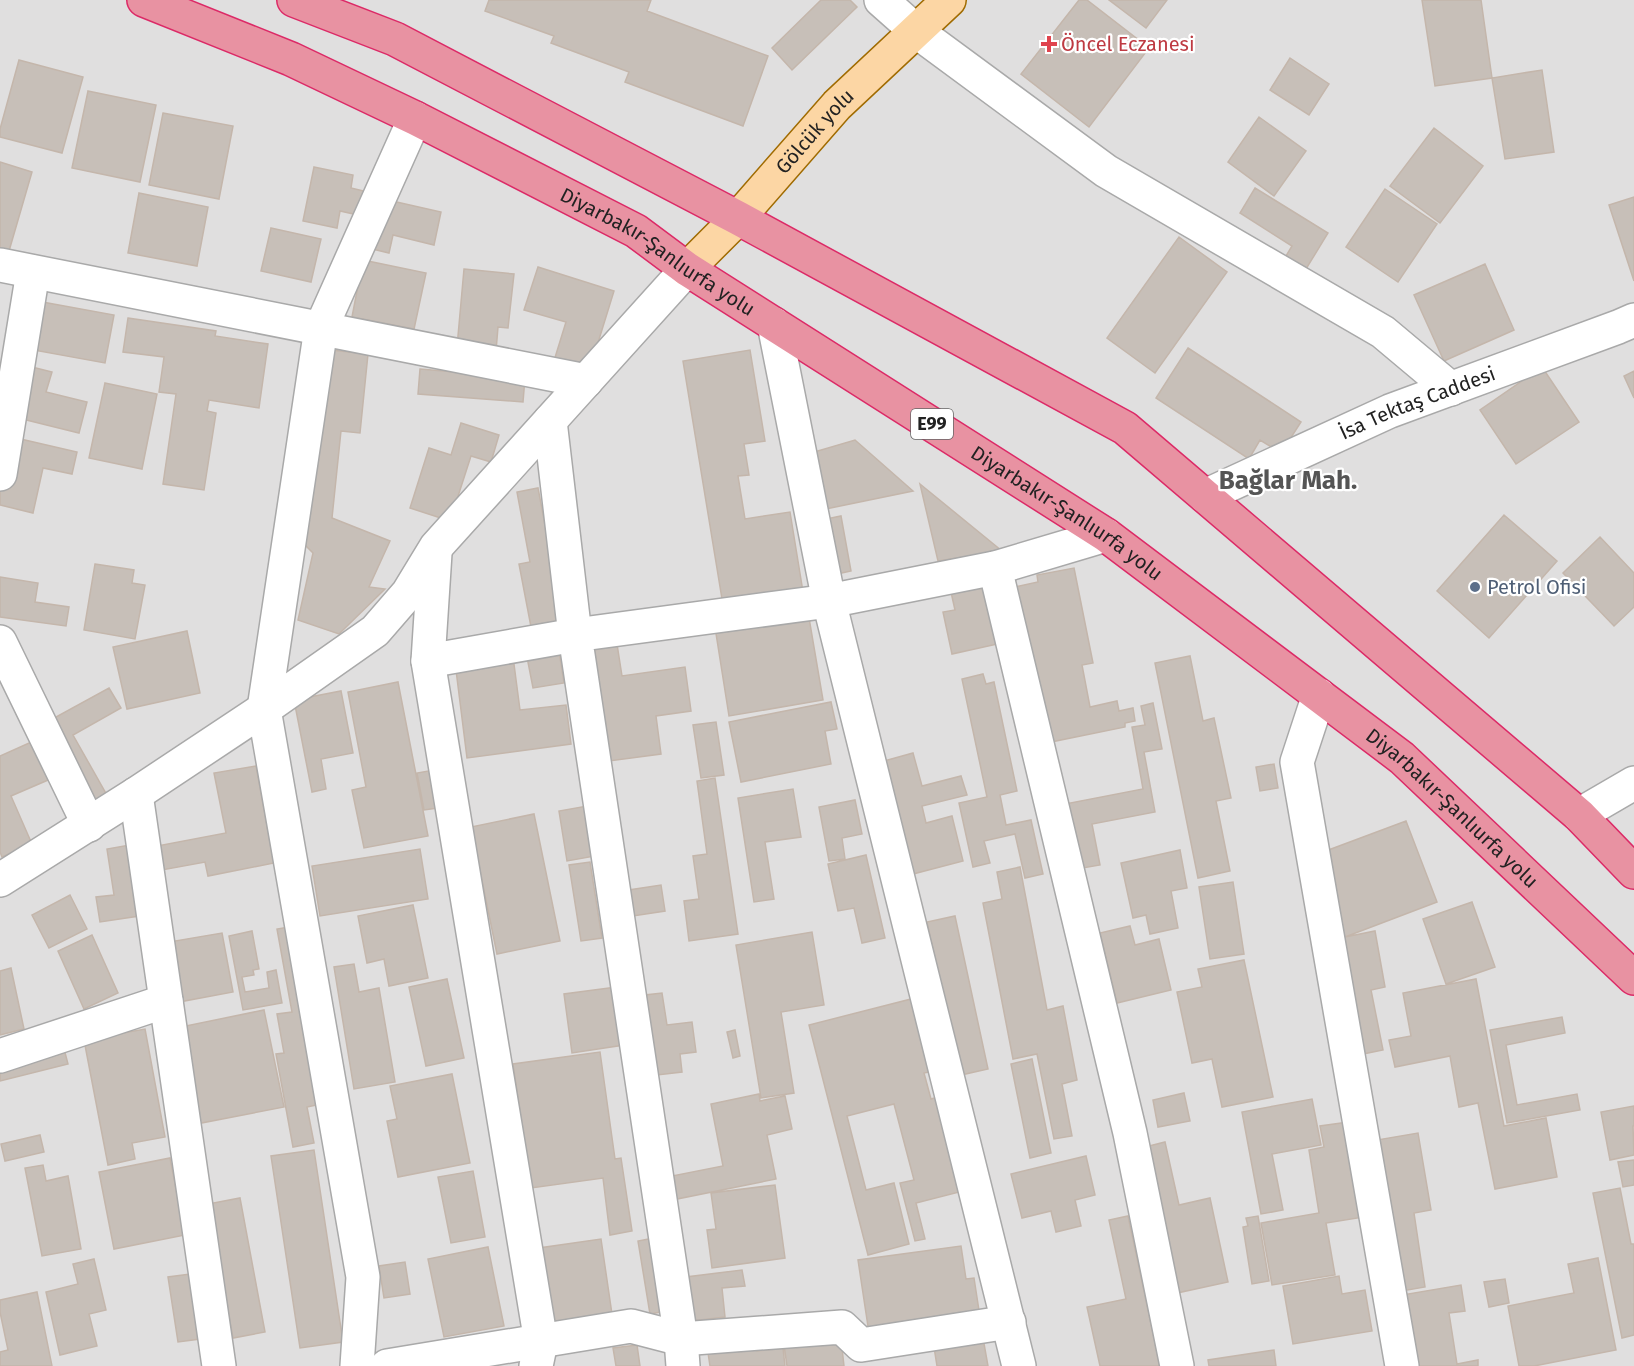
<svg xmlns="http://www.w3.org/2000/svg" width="1634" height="1366" font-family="'Fira Sans',sans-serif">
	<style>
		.residential { fill: #e0dfdf }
		.building { fill: #c7bfb8; stroke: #c4b6ab; stroke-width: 1.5 }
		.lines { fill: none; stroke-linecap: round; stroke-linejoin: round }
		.minor-casing { stroke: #a9a9a9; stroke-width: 36 }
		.major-casing { stroke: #a06b00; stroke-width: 36 }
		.highway-casing { stroke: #dc2a67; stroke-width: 36 }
		.minor { stroke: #fff; stroke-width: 33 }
		.major { stroke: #fcd6a4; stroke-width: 33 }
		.highway { stroke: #e892a2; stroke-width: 33 }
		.health-dot { fill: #e0444e; stroke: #fff; stroke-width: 2 }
		.service-dot { fill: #5c6f8a; stroke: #fff; stroke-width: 2 }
		.labels { text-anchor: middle; stroke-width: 4.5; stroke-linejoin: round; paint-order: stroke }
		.shield { fill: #fff; stroke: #646464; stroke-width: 1.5 }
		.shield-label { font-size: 18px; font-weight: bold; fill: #222 }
		.health-label { font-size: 20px; fill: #be3a42; stroke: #fff; text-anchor: start }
		.street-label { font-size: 20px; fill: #222; stroke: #fff }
		.service-label { font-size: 20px; fill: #4e5e75; stroke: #fff; text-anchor: start }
		.district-label { font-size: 26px; font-weight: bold; fill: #555; stroke: #fff }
	</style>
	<rect width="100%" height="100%" fill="#f2efe9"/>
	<path class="residential" d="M0 0H1634V1366H0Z"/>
	<path class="building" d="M489 0H651L647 11 768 56 743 126 625 82 629 72 551 43 554 36 485 11Z
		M821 0H850L857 7 792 70 772 48Z
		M1079 0H1087L1149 48 1089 127 1021 74Z
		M1109 0H1167L1146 28Z
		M1422 0H1481L1492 78 1435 86Z
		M1290 58 1329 84 1309 115 1270 90Z
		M19 60 83 77 62 153 0 137V129Z
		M1542 70 1554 152 1505 159 1492 78Z
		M88 91 156 105 140 182 72 168Z
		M163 113 233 126 219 199 149 185Z
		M1259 117 1306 151 1274 196 1228 162Z
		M1434 128 1483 166 1440 223 1390 186Z
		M0 162 32 172 9 251 0 249Z
		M314 167 353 175 351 188 372 193 367 217 340 211 337 228 303 221Z
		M1255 188 1328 233 1306 269 1286 256 1292 246 1240 213Z
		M1385 189 1437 224 1398 282 1346 247Z
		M139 193 208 207 197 266 128 253Z
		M1634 197V281L1609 205Z
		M379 198 441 212 434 245 393 235 389 253 368 248Z
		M271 228 321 239 311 282 261 271Z
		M1179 237 1227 272 1155 373 1107 338Z
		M363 260 426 273 414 329 352 317Z
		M1485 264 1514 330 1444 361 1414 295Z
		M538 267 614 291 588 375 553 364 566 322 524 310Z
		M464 269 514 274 508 328 498 327 496 351 457 347Z
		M37 301 114 315 105 363 28 349Z
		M128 318 216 331 215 336 268 344 259 408 209 400 207 411 216 413 204 490 163 484 176 394 159 392 164 357 123 352Z
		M1188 348 1301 422 1281 453 1260 440 1249 459 1156 398Z
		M321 349 368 354 360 433 341 431 332 518 390 541 369 587 385 589 339 634 298 620 313 553 303 543Z
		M750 350 765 441 744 444 749 475 738 476 745 519 790 512 803 592 723 605 683 361Z
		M28 366 52 372 46 392 87 402 79 433 14 417Z
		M1542 367 1579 422 1516 464 1480 410Z
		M420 369 525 378 523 402 418 394Z
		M1634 371V398L1624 376Z
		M105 383 157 394 142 469 89 458Z
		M461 423 499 435 491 462 471 456 450 521 410 508 429 448 451 455Z
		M12 437 77 452 72 474 43 468 33 513 0 505V492Z
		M855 440 913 491 816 511 804 455Z
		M920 484 1002 551 938 561Z
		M538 488 564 625 532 632 519 564 530 562 517 492Z
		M1504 515 1557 561 1489 638 1437 591Z
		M841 516 851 571 837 574 826 519Z
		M1600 537 1634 573V607L1614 626 1563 573Z
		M95 564 134 570 132 583 145 585 135 639 84 630Z
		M1074 568 1093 663 1082 665 1090 707 1117 701 1119 711 1133 708 1135 721 1125 723V727L1046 743 1015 587 1038 582 1037 575Z
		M0 577 38 583 35 602 69 607 66 626 0 617Z
		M989 584 1002 643 952 654 943 612 955 610 951 592Z
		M808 612 823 700 729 716 715 627Z
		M187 631 200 693 127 709 113 647Z
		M617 644 622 676 685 667 691 711 656 716 661 754 609 761 594 647Z
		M512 649 520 710 566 705 571 744 467 758 456 670Z
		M559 651 564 683 533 688 527 657Z
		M1190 656 1203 721 1214 718 1231 798 1216 801 1230 871 1198 878 1155 663Z
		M983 674 986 684 994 682 1017 791 1000 795 1006 825 1031 820 1043 874 1025 878 1015 834 984 841 990 863 973 867 959 803 987 797 962 679Z
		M398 682 428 836 364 848 352 790 366 787 348 692Z
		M109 688 121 708 73 735 108 797 92 806 45 723Z
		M341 691 353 753 321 759 326 789 312 792 294 700Z
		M831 702 837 729 825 731 831 764 741 782 729 722Z
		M1153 703 1162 749 1144 752 1155 812 1092 824 1100 865 1077 869 1065 804 1143 789 1132 727 1145 725 1141 706Z
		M716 722 724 775 701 778 693 725Z
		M38 739 55 777 11 796 32 844 2 857 0 852V756Z
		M913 753 922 786 961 776 967 795 922 806 926 823 952 816 963 861 913 874 884 761Z
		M1274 764 1278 788 1260 791 1256 767Z
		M256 766 274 863 208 876 205 862 162 870 157 846 226 833 214 773Z
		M445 768 452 806 424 810 417 773Z
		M715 778 738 934 689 941 684 901 699 899 693 856 707 854 697 781Z
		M793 789 801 837 765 842 774 899 754 902 738 798Z
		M855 800 862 834 842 838 845 859 829 861 819 807Z
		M587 806 595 856 567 861 559 811Z
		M534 814 560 941 497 954 471 827Z
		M1406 821 1437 902 1345 937 1315 855Z
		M135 844 146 915 100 922 96 897 114 895 107 849Z
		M420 849 428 899 320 916 312 866Z
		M1180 850 1187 888 1171 891 1178 928 1150 934 1146 915 1133 918 1121 863Z
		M866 855 885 938 862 943 854 908 838 911 828 864Z
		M590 862 602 938 581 941 569 865Z
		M1020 867 1047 1010 1063 1006 1077 1080 1062 1084 1072 1136 1054 1139 1037 1054 1013 1059 983 903 1002 899 997 872Z
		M1233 882 1244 954 1210 959 1199 887Z
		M661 885 665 911 633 916 629 890Z
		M70 895 87 929 49 948 32 915Z
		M1472 902 1495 967 1446 984 1423 919Z
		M413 905 428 978 389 986 384 959 367 963 358 916Z
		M955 916 988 1069 961 1075 927 922Z
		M294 926 326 1103 307 1107 314 1143 293 1147 276 1054 284 1053 277 1014 292 1012 277 929Z
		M1130 926 1135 945 1159 939 1171 990 1117 1003 1100 933Z
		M252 931 259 969 253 970 254 975 242 977 245 992 269 988 267 972 276 970 282 1003 243 1010 229 936Z
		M1375 931 1385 987 1371 990 1383 1050 1358 1055 1335 939Z
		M812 932 824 1005 781 1012 794 1093 761 1098 736 945Z
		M222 933 233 992 179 1002 169 942Z
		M92 935 118 993 84 1009 58 951Z
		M1244 960 1273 1097 1222 1107 1212 1059 1192 1063 1177 992 1202 987 1198 969Z
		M354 964 359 992 379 988 395 1082 354 1089 334 967Z
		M11 968 24 1029 0 1035V971Z
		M447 979 464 1058 426 1066 409 987Z
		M1476 979 1504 1126 1546 1118 1557 1177 1495 1189 1478 1103 1459 1107 1450 1056 1395 1067 1389 1040 1411 1036 1403 993Z
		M616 987 624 1045 572 1053 564 994Z
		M662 993 667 1025 692 1022 696 1052 680 1054 682 1072 657 1075 645 995Z
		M915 998 934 1071 924 1073 931 1099 938 1097 963 1191 916 1203 925 1239 915 1241 900 1183 914 1180 894 1104 847 1116 866 1190 894 1183 909 1244 868 1255 809 1025Z
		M264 1010 284 1107 191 1125 171 1029Z
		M1562 1017 1565 1033 1506 1045 1517 1105 1577 1094 1580 1110 1507 1123 1490 1030Z
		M145 1029 165 1137 132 1143 135 1159 108 1165 84 1040Z
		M735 1030 740 1056 733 1058 727 1032Z
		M63 1045 68 1064 0 1081V1061Z
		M600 1052 615 1159 621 1158 632 1231 610 1235 603 1178 531 1188 513 1064Z
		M1032 1059 1051 1153 1030 1158 1011 1064Z
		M452 1074 470 1163 398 1177 387 1121 397 1119 390 1086Z
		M1184 1093 1190 1121 1158 1127 1153 1100Z
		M759 1094 760 1101 785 1096 792 1129 767 1135 776 1179 672 1200 667 1177 723 1166 711 1104Z
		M1312 1099 1321 1145 1272 1154 1283 1210 1261 1214 1242 1112Z
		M1634 1106V1126H1633L1634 1155 1610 1160 1601 1112Z
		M1348 1122 1364 1217 1326 1223 1335 1275 1272 1285 1261 1223 1319 1213 1309 1150 1324 1147 1320 1126Z
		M1418 1133 1431 1210 1414 1213 1425 1287 1402 1291 1377 1140Z
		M40 1135 44 1152 5 1161 1 1144Z
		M1165 1142 1179 1205 1210 1198 1228 1282 1177 1293 1145 1147Z
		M314 1150 343 1342 300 1348 271 1156Z
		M1086 1156 1095 1195 1075 1200 1081 1226 1056 1232 1051 1211 1022 1218 1011 1174Z
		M170 1158 185 1235 114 1249 99 1172Z
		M1634 1160V1185L1623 1187 1618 1162Z
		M43 1165 46 1181 68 1176 81 1249 42 1256 25 1168Z
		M473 1171 485 1237 451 1243 438 1177Z
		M775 1185 785 1258 712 1268 707 1230 716 1229 711 1193Z
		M1620 1188 1631 1244H1634V1335L1622 1338 1593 1193Z
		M240 1198 265 1332 233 1338 208 1204Z
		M1128 1216 1160 1366H1100L1087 1307 1126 1299 1109 1220Z
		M1258 1216 1269 1281 1252 1284 1243 1227 1248 1226 1246 1218Z
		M659 1237 671 1310 650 1314 638 1241Z
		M601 1239 612 1314 550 1323 539 1248Z
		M961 1246 966 1279 974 1278 980 1317 869 1333 858 1260Z
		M488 1247 504 1326 444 1337 428 1259Z
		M1598 1258 1616 1350 1534 1366H1519L1508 1306 1574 1293 1568 1264Z
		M94 1259 106 1310 89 1314 97 1346 60 1355 46 1292 78 1284 73 1264Z
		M405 1262 410 1294 384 1298 379 1266Z
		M742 1270 745 1286 722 1288 725 1317 691 1321 686 1277Z
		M190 1274 200 1339 178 1342 168 1277Z
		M1339 1276 1342 1294 1365 1290 1372 1331 1293 1344 1283 1286Z
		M1505 1279 1509 1303 1489 1307 1484 1282Z
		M1461 1285 1465 1311 1449 1313 1457 1364 1478 1360V1366H1413L1402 1295Z
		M37 1292 52 1366H0V1352L8 1350 0 1312V1300Z
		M983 1338 988 1366H937L934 1347Z
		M841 1339 844 1366H787L784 1345Z
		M756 1340 757 1351 783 1348 785 1366H710L707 1346Z
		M637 1345 640 1366H616L613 1348Z
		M1274 1350 1276 1366H1209L1208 1360Z"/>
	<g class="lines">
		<g class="minor-casing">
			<g id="minor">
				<path d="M881 0 916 31 1106 171 1383 332 1451 389"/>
				<path d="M0 265 586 381"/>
				<path d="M774 324 829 601 995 568 1106 535"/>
				<path d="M0 474 33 272"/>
				<path id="s1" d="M1205 496 1390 411 1618 327 1634 320"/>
				<path d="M435 553 428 661 541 1342 536 1366"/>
				<path d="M995 568 1130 1133 1177 1366"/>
				<path d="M0 642 89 825"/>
				<path d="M428 661 575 635 550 421"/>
				<path d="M1319 695 1297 762 1402 1366"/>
				<path d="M136 794 219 1366"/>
				<path d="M1579 815 1634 783"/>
				<path d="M0 880 136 794 264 709 375 631 408 593 436 547 687 269"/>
				<path d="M0 1056 166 1001"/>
				<path d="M357 1366 363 1277 264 709 321 328 415 118"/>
				<path d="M387 1366 631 1326 681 1339 842 1327 861 1345 1009 1322"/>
				<path d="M683 1366 681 1339 575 635 829 601 1019 1366"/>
			</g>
		</g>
		<g class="major-casing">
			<g id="major">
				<path id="s2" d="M687 269 738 218 837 105 949 0"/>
			</g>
		</g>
		<g class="highway-casing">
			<g id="highway">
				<path id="s3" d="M144 0 291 59 415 118 636 231 687 269 1106 535 1402 758 1634 978"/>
				<path d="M294 0 395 39 738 218 1125 428 1579 815 1634 872"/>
			</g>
		</g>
		<use href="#minor" class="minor"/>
		<use href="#major" class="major"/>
		<use href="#highway" class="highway"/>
	</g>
	<path class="health-dot" d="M1046 35h6v6h6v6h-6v6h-6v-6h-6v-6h6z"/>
	<circle class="service-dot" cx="1475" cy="587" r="6"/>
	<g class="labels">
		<rect class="shield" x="911" y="409" width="42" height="30" rx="4.5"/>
		<g class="shield-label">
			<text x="932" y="430">E99</text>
		</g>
		<g class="health-label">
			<text x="1061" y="51">Öncel Eczanesi</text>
		</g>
		<g class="street-label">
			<text dy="7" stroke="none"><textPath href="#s2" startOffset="188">Gölcük yolu</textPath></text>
			<text dy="7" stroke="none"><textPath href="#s3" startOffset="573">Diyarbakır-Şanlıurfa yolu</textPath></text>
			<text dy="7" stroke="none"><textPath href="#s1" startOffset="232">İsa Tektaş Caddesi</textPath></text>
			<text dy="7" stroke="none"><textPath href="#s3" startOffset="1059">Diyarbakır-Şanlıurfa yolu</textPath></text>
			<text dy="7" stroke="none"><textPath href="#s3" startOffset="1545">Diyarbakır-Şanlıurfa yolu</textPath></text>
		</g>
		<g class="service-label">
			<text x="1487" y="594">Petrol Ofisi</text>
		</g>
		<g class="district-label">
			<text x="1288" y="489">Bağlar Mah.</text>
		</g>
	</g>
</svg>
